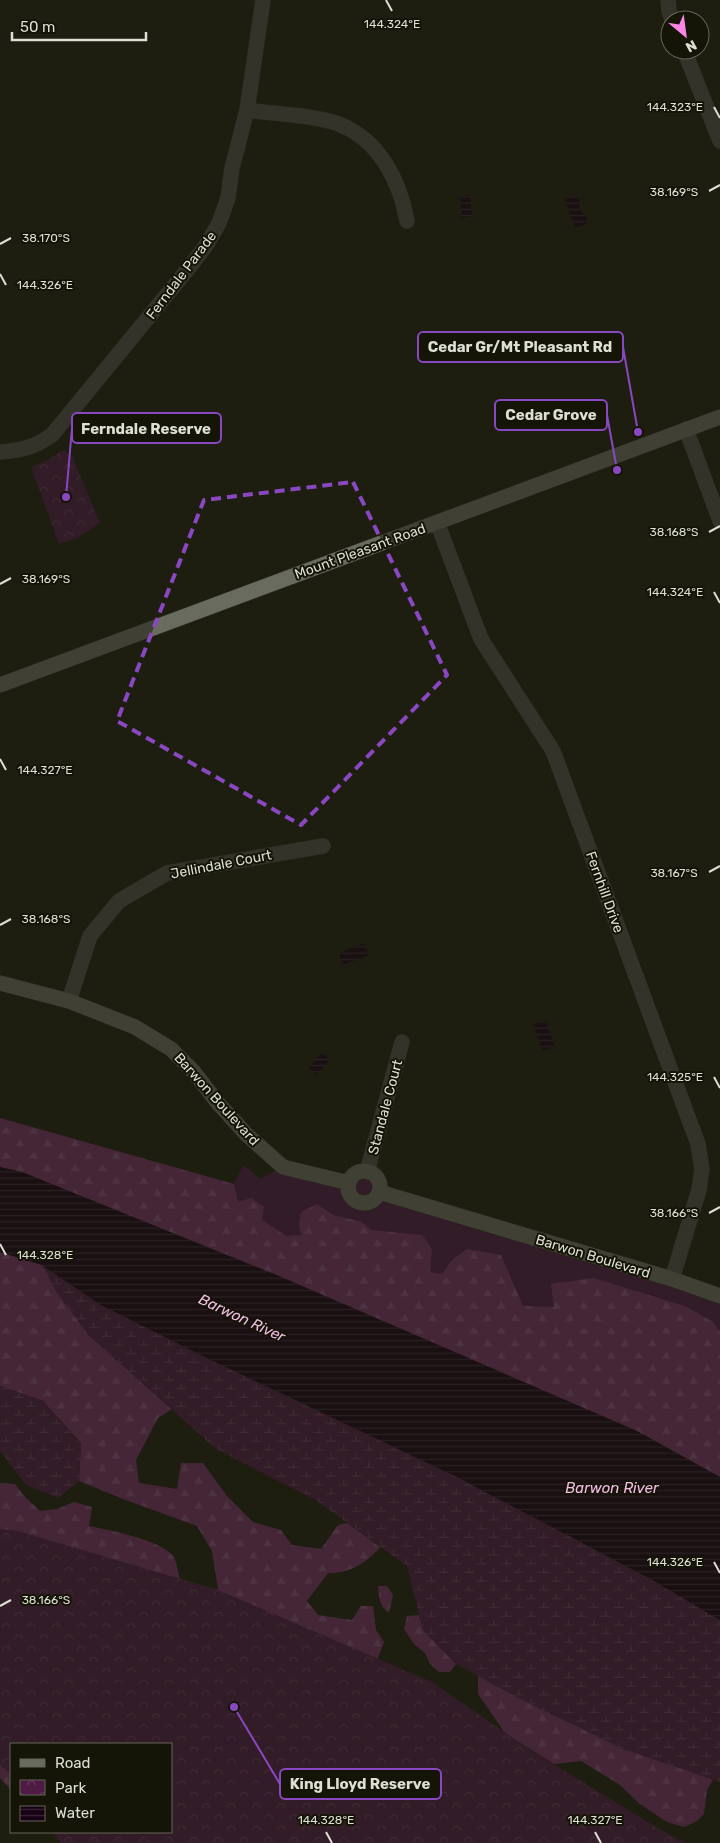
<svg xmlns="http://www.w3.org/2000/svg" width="720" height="1843" font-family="Rubik,sans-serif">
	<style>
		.grass { fill: #4d1b44 }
		.forest { fill: url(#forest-firs) }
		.wetland { fill: url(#wetland-marsh) }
		.park { fill: url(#park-crowns) }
		.water { fill: url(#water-rules) }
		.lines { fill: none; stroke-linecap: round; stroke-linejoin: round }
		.street-casing { stroke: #38392b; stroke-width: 16 }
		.secondary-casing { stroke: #38392b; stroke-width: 16 }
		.street { stroke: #4e4f48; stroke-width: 15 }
		.secondary { stroke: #6a6b5f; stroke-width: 15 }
		.marked { fill: none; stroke: #8a47c2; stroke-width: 4; stroke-dasharray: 10 6; stroke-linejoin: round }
		.ticks { fill: none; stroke: #ddded4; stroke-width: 2 }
		.labels { text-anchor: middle; stroke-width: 4; stroke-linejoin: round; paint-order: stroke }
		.street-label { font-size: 14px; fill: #ddded4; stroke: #141507 }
		.water-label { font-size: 15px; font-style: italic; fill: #f5bbe7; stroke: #141507 }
		.ticks-label { font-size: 12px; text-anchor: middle; fill: #ddded4; stroke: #141507; stroke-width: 4; stroke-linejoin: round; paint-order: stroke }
		.leader { fill: none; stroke: #8a47c2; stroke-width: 2 }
		.callout-dot { fill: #8a47c2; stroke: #141507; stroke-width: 2 }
		.callout { fill: #141507; stroke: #8a47c2; stroke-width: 2 }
		.callout-label { font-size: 15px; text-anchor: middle; font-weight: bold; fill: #ddded4 }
	</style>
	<defs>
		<pattern id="forest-firs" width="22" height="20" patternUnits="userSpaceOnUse" patternTransform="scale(1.25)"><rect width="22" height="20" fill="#743267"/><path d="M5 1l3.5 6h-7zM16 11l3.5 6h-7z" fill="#874f7c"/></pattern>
		<pattern id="wetland-marsh" width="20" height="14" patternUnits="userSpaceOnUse" patternTransform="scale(1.25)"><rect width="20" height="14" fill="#4d1b44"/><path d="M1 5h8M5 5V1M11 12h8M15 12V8" fill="none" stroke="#663c5e"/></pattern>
		<pattern id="park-crowns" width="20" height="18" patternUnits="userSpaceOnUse" patternTransform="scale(1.25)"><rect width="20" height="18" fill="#4d1b44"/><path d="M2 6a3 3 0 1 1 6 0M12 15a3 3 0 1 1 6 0" fill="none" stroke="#663c5e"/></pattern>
		<pattern id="water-rules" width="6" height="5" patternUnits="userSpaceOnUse" patternTransform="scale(1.25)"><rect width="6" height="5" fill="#180014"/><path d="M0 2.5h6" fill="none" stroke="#392535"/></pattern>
	</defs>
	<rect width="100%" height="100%" fill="#1d1e10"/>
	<path class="grass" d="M0 1118 233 1184 244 1165 260 1179 283 1167 351 1179C361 1167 377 1172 380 1187L720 1296V1477L637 1431 22 1172 0 1167Z"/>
	<path class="forest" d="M0 1118 234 1184 238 1202 251 1198 264 1207 262 1220 286 1236 301 1235 299 1225 301 1212 317 1204 333 1215 362 1222 371 1230 422 1235 432 1249 430 1272 442 1274 452 1260 467 1249 501 1255 523 1306 554 1307 551 1284 593 1278 685 1306 713 1322 720 1332V1477L637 1431 279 1276 22 1172 0 1167Z
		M0 1252 42 1265 188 1399 158 1418 136 1460 139 1483 177 1489 181 1463H203L227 1496 253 1522 281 1530 292 1545 321 1549 338 1525 347 1523 380 1547C367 1563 349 1574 328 1573L307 1601 318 1615 352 1620 361 1606H373L376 1630 384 1642 378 1658 370 1670 0 1548V1483L15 1484 24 1496 40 1511 57 1509 74 1502 92 1507 89 1526C109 1530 161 1540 173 1556 177 1562 178 1572 180 1579L218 1590 212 1551 197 1526 123 1499 79 1481 81 1443 43 1401 0 1386Z
		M378 1586H387L393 1595 389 1613C379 1606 379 1597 378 1586Z
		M419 1615 423 1630 456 1664 450 1672H439L430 1664 425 1653 414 1644 404 1629 407 1616Z
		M478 1676 713 1780 707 1790 704 1814 697 1821 684 1827 667 1822 640 1804 620 1785 581 1761 554 1764 505 1733 478 1694Z
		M0 1724 11 1744V1790L0 1778Z"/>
	<path class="wetland" d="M42 1265 101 1305 207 1358 455 1476 647 1577 720 1620V1782L623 1749 518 1698 456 1664 423 1630 407 1566 314 1499 216 1449 89 1336 57 1293Z
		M0 1386 43 1401 81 1444 79 1481 58 1498 26 1485 0 1451Z"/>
	<path class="park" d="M63 450 72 456 100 523 77 538 59 544 31 467 46 461Z
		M0 1529 18 1531 218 1590 432 1682 529 1749 656 1827 686 1843H60L53 1832H171V1744H11V1774L0 1765Z"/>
	<path class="water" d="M470 195 472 216 462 218 460 196Z
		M577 195 580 202 579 210 586 216 587 224 575 228 565 199Z
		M364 943 369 955 343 965 339 953Z
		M545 1020 555 1047 543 1051 533 1024Z
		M322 1052 330 1060 317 1075 309 1068Z
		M0 1167 22 1172 279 1276 637 1431 720 1477V1620L647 1577 455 1476 207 1358 101 1305 42 1265 0 1252Z"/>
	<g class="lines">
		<g class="street-casing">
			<path id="street" d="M668 0 669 11 672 20
				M684 50 720 141
				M247 110C273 114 318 115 341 125 380 141 400 182 407 221
				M686 429 720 521
				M0 452C22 450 33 448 52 435L192 264 207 244 219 223 228 198 232 168 247 110 263 0
				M437 522 481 639 553 751 698 1144 702 1169 699 1190 672 1279
				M69 1001 90 936 119 901 167 873 323 846
				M367 1172 402 1042"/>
		</g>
		<g class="secondary-casing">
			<path id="secondary" d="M0 685 720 417
				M0 983 69 1001 135 1027 171 1049 194 1072 217 1102 246 1134 283 1167 349 1183
				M348 1187a16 16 0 1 1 32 0a16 16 0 1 1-32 0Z
				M379 1192 672 1279 720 1296"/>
		</g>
		<use href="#street" class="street"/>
		<use href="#secondary" class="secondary"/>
	</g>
	<path d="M0 0H720V1843H0ZM353 482 447 675 301 825 117 721 204 500Z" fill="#1d1e10" fill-opacity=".55" fill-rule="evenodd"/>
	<path class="marked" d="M353 482 447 675 301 825 117 721 204 500Z"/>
	<path class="ticks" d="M386 0 392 11M714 107 720 118M709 191 720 185M0 244 11 238M0 274 6 285M709 532 720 526M0 584 11 578M714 592 720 603M0 759 6 770M709 872 720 866M0 925 11 919M714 1077 720 1088M709 1213 720 1207M0 1244 6 1255M714 1562 720 1573M0 1606 11 1600M326 1832 332 1843M595 1832 601 1843"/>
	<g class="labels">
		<g class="street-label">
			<text transform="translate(181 275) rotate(-53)" y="5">Ferndale Parade</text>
			<text transform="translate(360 551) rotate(-20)" y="5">Mount Pleasant Road</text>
			<text transform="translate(221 864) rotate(-11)" y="5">Jellindale Court</text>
			<text transform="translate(605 892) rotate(70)" y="5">Fernhill Drive</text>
			<text transform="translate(217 1099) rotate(48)" y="5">Barwon Boulevard</text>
			<text transform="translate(385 1107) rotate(-75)" y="5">Standale Court</text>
			<text transform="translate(593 1256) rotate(17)" y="5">Barwon Boulevard</text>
		</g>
		<g class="water-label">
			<text transform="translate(242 1318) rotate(25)" y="5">Barwon River</text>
			<text x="612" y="1493">Barwon River</text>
		</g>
	</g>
	<g class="ticks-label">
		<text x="392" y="28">144.324°E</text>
		<text x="675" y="111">144.323°E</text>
		<text x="674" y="196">38.169°S</text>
		<text x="46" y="242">38.170°S</text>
		<text x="45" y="289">144.326°E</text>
		<text x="674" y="536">38.168°S</text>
		<text x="46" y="583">38.169°S</text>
		<text x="675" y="596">144.324°E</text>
		<text x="45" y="774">144.327°E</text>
		<text x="674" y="877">38.167°S</text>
		<text x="46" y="923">38.168°S</text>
		<text x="675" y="1081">144.325°E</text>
		<text x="674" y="1217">38.166°S</text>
		<text x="45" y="1259">144.328°E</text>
		<text x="675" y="1566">144.326°E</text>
		<text x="46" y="1604">38.166°S</text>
		<text x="326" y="1824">144.328°E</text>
		<text x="595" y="1824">144.327°E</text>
	</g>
	<path class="leader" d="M638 432L623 347M617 470L607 415M66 497L72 428M234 1707L280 1784"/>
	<g class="callout-dot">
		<circle cx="638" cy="432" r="5"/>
		<circle cx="617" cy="470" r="5"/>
		<circle cx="66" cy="497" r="5"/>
		<circle cx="234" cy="1707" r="5"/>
	</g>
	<g class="callout">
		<rect x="418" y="332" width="205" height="30" rx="5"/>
		<rect x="495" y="400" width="112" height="30" rx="5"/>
		<rect x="72" y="413" width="149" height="30" rx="5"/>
		<rect x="280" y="1769" width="161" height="30" rx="5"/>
	</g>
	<g class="callout-label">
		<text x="520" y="352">Cedar Gr/Mt Pleasant Rd</text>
		<text x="551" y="420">Cedar Grove</text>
		<text x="146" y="434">Ferndale Reserve</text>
		<text x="360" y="1789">King Lloyd Reserve</text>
	</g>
	<rect x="10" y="1743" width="162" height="90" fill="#141507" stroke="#646559"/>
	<rect x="20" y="1759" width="25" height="8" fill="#6a6b5f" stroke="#646559"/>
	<text x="55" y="1768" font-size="15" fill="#ddded4">Road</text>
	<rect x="20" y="1780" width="25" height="15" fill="url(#park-crowns)" stroke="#646559"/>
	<text x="55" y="1793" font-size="15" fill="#ddded4">Park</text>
	<rect x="20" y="1806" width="25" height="15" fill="url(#water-rules)" stroke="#646559"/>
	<text x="55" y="1818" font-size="15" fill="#ddded4">Water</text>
	<g transform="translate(685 35) rotate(151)"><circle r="24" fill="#141507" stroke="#646559"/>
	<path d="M0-4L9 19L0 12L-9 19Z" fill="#fc86e4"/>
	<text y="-8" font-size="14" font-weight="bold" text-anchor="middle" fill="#ddded4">N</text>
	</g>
	<path d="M12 32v8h134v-8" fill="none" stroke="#ddded4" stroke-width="2.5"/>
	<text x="20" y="32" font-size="15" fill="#ddded4" stroke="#141507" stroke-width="4" paint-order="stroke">50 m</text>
</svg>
